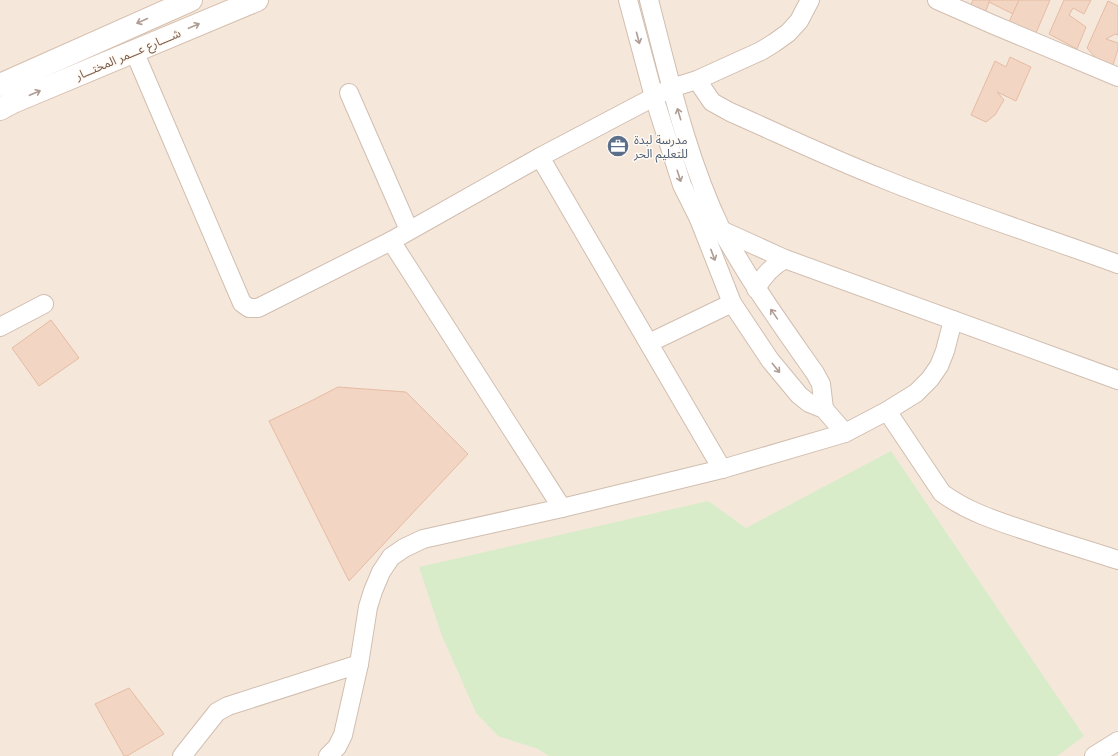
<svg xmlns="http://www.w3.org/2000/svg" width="1118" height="756" viewBox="0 0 1118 756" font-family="Poppins,'Noto Sans Arabic',sans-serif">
<rect width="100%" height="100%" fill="#fdf6ec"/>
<rect fill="#f5e8da" x="0" y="0" width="1118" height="756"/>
<polygon fill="#d8ecc9" points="891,451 1084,736 1057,756 549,756 538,749 498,736 476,713 442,636 419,567 708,501 746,528"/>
<g fill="#f3d5c3" stroke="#e6bba3">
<polygon points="973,0 990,0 985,13 970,7"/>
<polygon points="990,0 1019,0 1013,14 989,2"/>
<polygon points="1019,0 1050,0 1036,33 1009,22"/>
<polygon points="1064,0 1091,0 1084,14 1073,8 1069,15 1086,27 1077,49 1049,34"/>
<polygon points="1108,1 1118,6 1118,35 1115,34 1106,39 1118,43 1118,49 1110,74 1087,48"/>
<polygon points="1010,57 1031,67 1016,101 997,92 1004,100 995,115 986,122 971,115 995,61 1006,67"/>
<polygon points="51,320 79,358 39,386 12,348"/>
<polygon points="338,387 406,392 468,454 349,581 269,421 309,402"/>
<polygon points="129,688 164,734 127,756 124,756 95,704"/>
</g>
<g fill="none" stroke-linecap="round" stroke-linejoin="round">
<g stroke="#d1beb0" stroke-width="20">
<g id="street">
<polyline points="628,0 654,97 682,185 699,219 715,228 721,230 785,259 1118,380"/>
<path d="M649,0C669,77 686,156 721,229C726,239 733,250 739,260C762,299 789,336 815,373L821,384L824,409"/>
<polyline points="937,0 994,25 1118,77"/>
<polyline points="134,51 242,303 249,308 258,308 391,241 540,157 671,88 697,80 761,51 774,43 788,33 799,21 810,0"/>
<path d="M697,80L712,102L730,112C780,134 830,158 881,178C959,210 1039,235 1118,264"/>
<polyline points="349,93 409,230"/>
<polyline points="540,157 722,469"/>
<polyline points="699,219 732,303 770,360 799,395 809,403 824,409 845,433"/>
<polyline points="391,241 562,508"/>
<path d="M756,289C763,276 772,266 785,259"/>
<polyline points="0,327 44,304"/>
<polyline points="649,343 732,303"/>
<path d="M887,411L942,493C968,512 997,521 1027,531C1057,541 1087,550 1118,560"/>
<polyline points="182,756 217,712 228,706 359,664"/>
<polyline points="328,756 337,747 343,735 359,664 368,607 373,591 381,572 391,557 404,548 423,539 562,508 722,469 845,433 887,411 916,393 930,379 939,366 945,351 953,320"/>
<polyline points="1094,756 1118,741"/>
</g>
</g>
<g stroke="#d6c0b0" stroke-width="24">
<g id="secondary">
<polyline points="0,85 191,0"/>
<polyline points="0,109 13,102 257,0"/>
</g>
</g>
<use href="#street" stroke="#fff" stroke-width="18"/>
<use href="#secondary" stroke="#fff" stroke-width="22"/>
</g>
<defs><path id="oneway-shaft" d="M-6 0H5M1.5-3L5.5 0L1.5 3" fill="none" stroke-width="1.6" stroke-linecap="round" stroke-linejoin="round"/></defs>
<g stroke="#af9d94">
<use href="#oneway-shaft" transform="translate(142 21) rotate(156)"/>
<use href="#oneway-shaft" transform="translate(194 26) rotate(-23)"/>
<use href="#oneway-shaft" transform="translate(638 38) rotate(75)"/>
<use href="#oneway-shaft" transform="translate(35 93) rotate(-23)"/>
<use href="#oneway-shaft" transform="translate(679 114) rotate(-107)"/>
<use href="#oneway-shaft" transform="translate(679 176) rotate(72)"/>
<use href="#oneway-shaft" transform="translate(713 255) rotate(69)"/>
<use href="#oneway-shaft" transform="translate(774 314) rotate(-125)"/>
<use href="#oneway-shaft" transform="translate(776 368) rotate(51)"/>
</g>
<defs>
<g id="office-disc" transform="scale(1.15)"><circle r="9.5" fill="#5c6f8a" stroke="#fffaf3"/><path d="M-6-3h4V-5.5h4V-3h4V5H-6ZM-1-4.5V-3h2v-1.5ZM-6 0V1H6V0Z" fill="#fff"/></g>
</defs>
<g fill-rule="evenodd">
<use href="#office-disc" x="618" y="146"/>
</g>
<g text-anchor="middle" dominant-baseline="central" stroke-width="3" stroke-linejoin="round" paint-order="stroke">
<g font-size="12" fill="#7a5c4d" stroke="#fffaf3">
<text transform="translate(128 54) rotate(-23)">شــــارع عـــمر المختـــار</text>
</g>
<g font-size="12" fill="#4e5e75" stroke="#fffaf3" text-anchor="start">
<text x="634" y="139">مدرسة لبدة<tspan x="634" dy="14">للتعليم الحر</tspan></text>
</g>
</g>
</svg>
